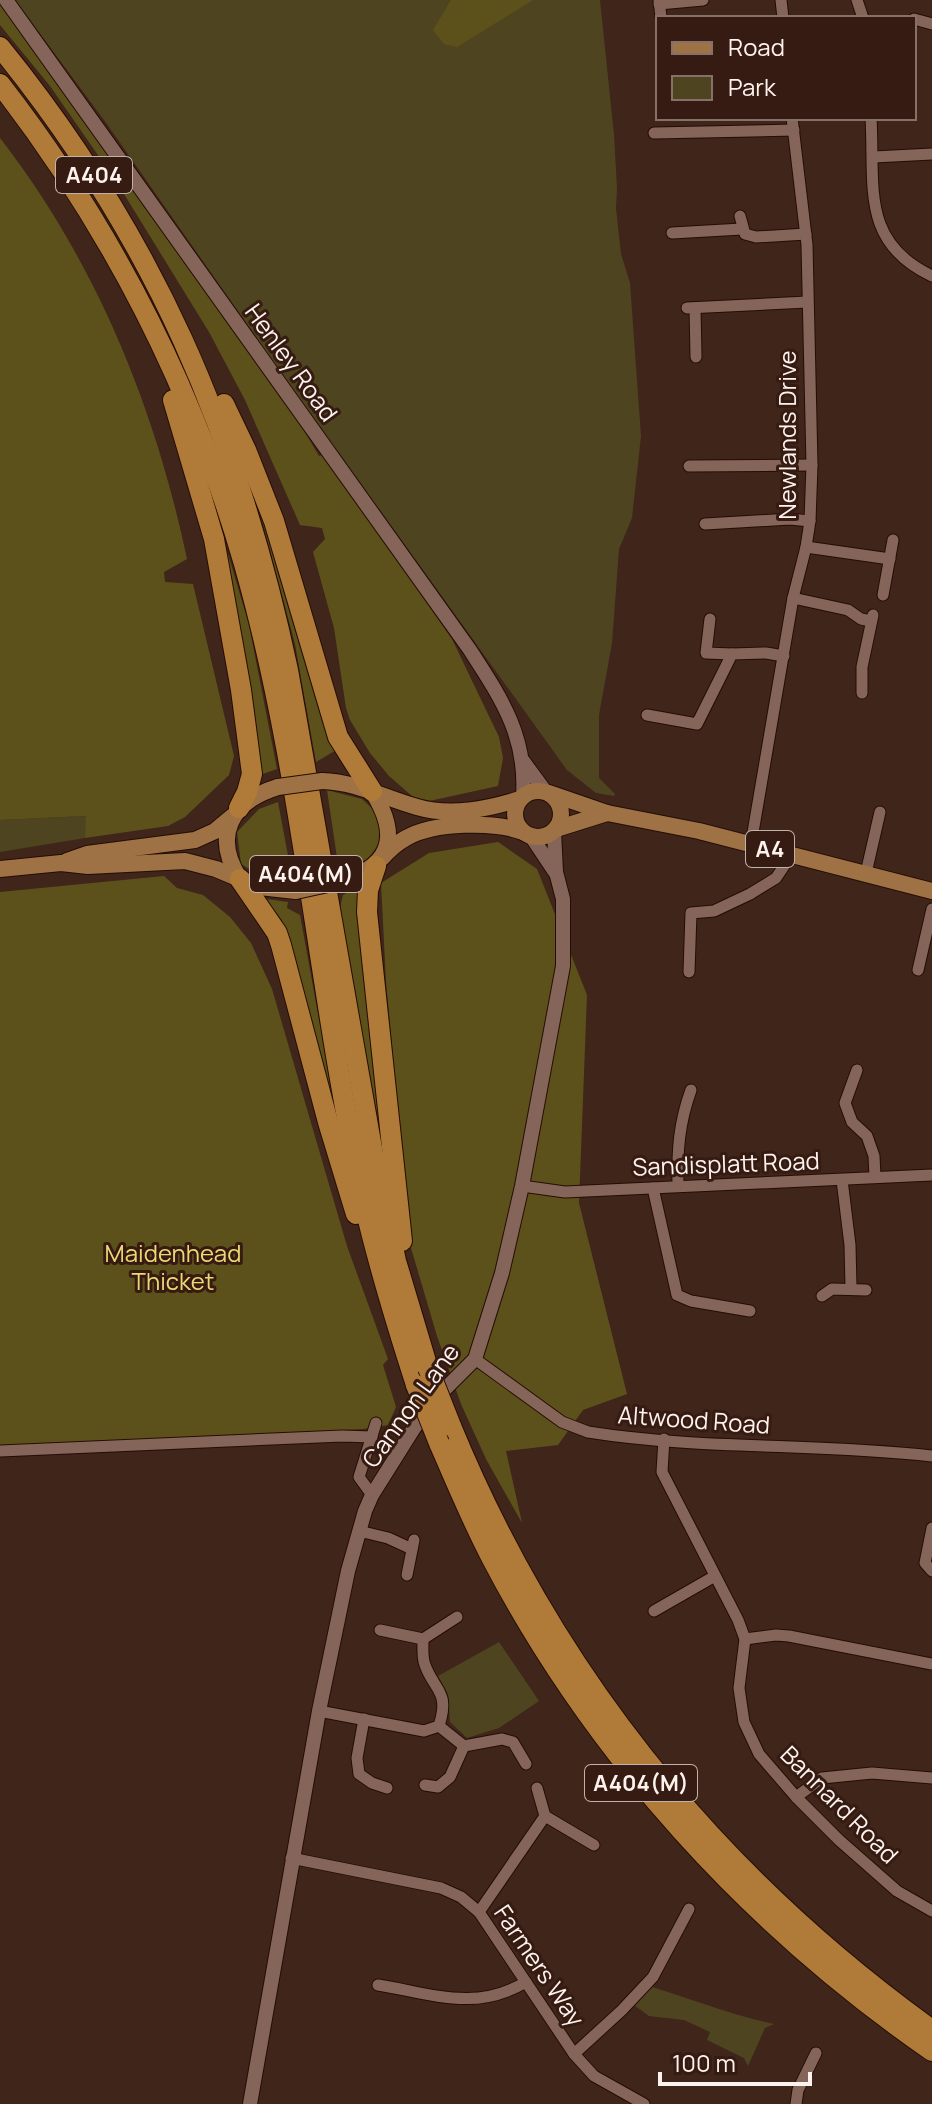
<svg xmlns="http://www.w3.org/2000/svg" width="932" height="2104" viewBox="0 0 932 2104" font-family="Manrope,sans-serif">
<rect width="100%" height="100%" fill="#40251b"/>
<g fill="#4e4520">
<polygon points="15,0 600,0 614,135 617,188 616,208 621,254 630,283 641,436 632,518 619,549 612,643 599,715 599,778 615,794 614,796 596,793 567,770 281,373 107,124"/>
<polygon points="87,816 85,838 0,852 0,820"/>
<polygon points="499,1642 539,1701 499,1728 467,1738 450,1722 448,1696 438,1676"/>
<path d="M646,1985C689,1998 731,2015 774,2024L765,2028L748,2066L744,2058L707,2040L710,2032L684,2020L649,2016L630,2002Z"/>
</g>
<g fill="#5d511b">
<polygon points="451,0 533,0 457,47 444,44 433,30"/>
<polygon points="0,4 289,405 319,456 325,454 452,639 499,737 503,758 498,786 420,803 389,776 370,753 350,720 346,708 334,628 313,552 325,539 322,528 300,525 245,400 209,332 116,181 50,86 0,25"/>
<path d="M0,138C96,262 155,407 187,559L164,572L165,582L193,584L234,756L229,775L185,817L168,826L85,838L86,816L0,820Z"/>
<polygon points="205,476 249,625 277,769 260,775"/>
<polygon points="256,497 338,749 316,762 295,644"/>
<polygon points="327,790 362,799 377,813 381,841 366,862 351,873 339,871"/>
<polygon points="278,802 292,877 264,878 241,864 237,832 259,809"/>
<polygon points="498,842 537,869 587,995 579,1203 627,1394 583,1410 558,1445 506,1451 522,1523 486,1459 461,1404 437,1336 411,1248 386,982 381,883 429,853"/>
<polygon points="164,876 177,888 203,895 230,917 251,943 272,989 347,1246 388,1359 383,1365 396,1407 388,1425 363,1429 0,1448 0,892"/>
<polygon points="360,886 381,1121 378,1121 340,908 343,895"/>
<polygon points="266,899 288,902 287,908 300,915 338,1123 315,1043 297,964 281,919"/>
</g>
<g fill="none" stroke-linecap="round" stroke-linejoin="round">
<g stroke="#250d04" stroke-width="13">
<g id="street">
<polyline points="659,0 661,17"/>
<polyline points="781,0 783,18"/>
<polyline points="857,0 863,18"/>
<polyline points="659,4 703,0"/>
<polyline points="914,19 932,24"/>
<path d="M871,118C875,186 860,242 932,276"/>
<polyline points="654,133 794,130"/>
<polyline points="874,157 932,154"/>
<polyline points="740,216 745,234 756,237 806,234"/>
<polyline points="672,233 742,229"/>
<polyline points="687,308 807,302"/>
<polyline points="695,308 696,357"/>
<polyline points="689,466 812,465"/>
<polyline points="705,524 790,519 810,521"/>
<polyline points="806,547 890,559"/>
<polyline points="883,595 893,540"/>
<polyline points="793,598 848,610 861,619 871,621"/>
<polyline points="710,619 706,653 732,654"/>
<polyline points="862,693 862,667 873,615"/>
<polyline points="647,715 697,724 732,654 766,653 784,656"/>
<polyline points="751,844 793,598 806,547 810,521 812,465 807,245 792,118"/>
<polyline points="866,873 880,812"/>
<polyline points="918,970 932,909"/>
<polyline points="689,972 691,913 714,911 750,894 776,878 792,854"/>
<polyline points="857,1070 845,1103 852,1122 867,1136 874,1156 875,1177"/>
<polyline points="842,1180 850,1245 851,1287"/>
<polyline points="522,1186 565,1192 932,1175"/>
<path d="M678,1186C677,1151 679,1123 691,1090"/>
<polyline points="653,1188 677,1295 691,1301 750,1311"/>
<polyline points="822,1296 832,1289 866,1290"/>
<path d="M475,1359L562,1422L588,1432C702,1450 818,1443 932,1456"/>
<polyline points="664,1439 662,1472 738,1620 745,1639 739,1688 744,1722 759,1754 796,1797 839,1840 897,1891 932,1911"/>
<polyline points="0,1451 342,1436 372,1437"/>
<polyline points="372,1495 359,1477 376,1423"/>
<polyline points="932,1528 925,1563 932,1571"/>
<polyline points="359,1531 388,1538 412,1549"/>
<polyline points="407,1575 414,1540"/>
<polyline points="654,1611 715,1576"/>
<polyline points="380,1630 423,1639 457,1617"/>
<polyline points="745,1639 776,1635 789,1636 932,1664"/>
<path d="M319,1711L424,1731L439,1726C450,1691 435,1692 425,1665C422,1658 423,1647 423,1639"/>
<polyline points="364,1719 357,1758 359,1774 372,1783 387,1788"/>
<polyline points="439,1726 464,1746 502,1739 513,1742 526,1764"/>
<polyline points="425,1785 438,1787 450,1777 464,1746"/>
<polyline points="537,1788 545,1816 594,1845"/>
<polyline points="796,1797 822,1778 872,1773 932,1778"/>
<polyline points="291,1858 441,1888 461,1897 479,1912 574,2054 594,2076 644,2104"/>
<polyline points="479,1912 545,1816"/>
<path d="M378,1985C433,1994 475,2012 526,1982"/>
<polyline points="574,2054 622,2010 653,1977 689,1909"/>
<polyline points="796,2104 798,2090 816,2053"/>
</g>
</g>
<g stroke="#250d04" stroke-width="16">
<g id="secondary">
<path d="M6,0L470,650C501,698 527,736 523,796"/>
<polyline points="523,761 545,791"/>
<polyline points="531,836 555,872"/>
<polyline points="250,2104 319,1711 348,1571 365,1511 372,1495 414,1428 446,1388 475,1359 502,1273 522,1186 563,966 563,899 556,872 554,831"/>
</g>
</g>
<g stroke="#250d04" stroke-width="18">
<g id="primary">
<path d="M322,781C357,782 384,798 417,807C451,817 488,809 520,799"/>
<circle cx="538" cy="814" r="23"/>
<polyline points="549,793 607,813 699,831 932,891"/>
<polyline points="556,829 607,813"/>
<path d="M382,858C389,850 397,843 406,838C434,822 494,821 523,832"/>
<polyline points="67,861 87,854 195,840 215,831 233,816"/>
<polyline points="0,869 61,863 88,866 185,861 216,869 259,887 296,891"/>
<path d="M240,879C212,836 231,801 278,787"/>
<path d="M337,882C390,868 402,838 372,791"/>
</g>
</g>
<g stroke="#250d04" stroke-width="22">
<g id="highway">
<path d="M0,47C155,238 237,431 288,670L376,1171L396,1261L428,1368"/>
<path d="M0,84C111,227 194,390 244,564C303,771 317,988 363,1198C377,1262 396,1323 416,1385"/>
<polyline points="173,400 214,539 241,690 252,774 247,792 239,808"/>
<polyline points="224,404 246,450 274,521 338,737 372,791"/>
<polyline points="376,866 368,890 367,912 402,1241"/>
<polyline points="240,879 277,933 281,945 328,1122 356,1214"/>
<path d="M451,1426C553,1674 715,1874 932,2030"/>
<path d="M439,1443C456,1482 472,1521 492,1559C595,1756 750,1925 932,2051"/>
</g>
</g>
<use href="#street" stroke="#856559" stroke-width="11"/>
<use href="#secondary" stroke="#856559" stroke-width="14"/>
<use href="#primary" stroke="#9f7245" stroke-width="16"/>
<use href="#highway" stroke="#b07b38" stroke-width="20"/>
<g stroke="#250d04" stroke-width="18" stroke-linecap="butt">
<g id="primary-bridge">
<polyline points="278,787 322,781"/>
<polyline points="296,891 337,882"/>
</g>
</g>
<g stroke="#250d04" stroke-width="22" stroke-linecap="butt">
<g id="highway-bridge">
<polyline points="428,1368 451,1426"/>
<polyline points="416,1385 439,1443"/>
</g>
</g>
<use href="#primary-bridge" stroke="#9f7245" stroke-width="16"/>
<use href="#highway-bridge" stroke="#b07b38" stroke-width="20"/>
</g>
<g text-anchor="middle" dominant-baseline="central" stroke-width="6" stroke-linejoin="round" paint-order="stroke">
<g fill="#351b11" stroke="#c2b2ac" stroke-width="2">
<rect x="56" y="157" width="76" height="36" rx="6"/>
<rect x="746" y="831" width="48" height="36" rx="6"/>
<rect x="250" y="856" width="112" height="36" rx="6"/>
<rect x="585" y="1765" width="112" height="36" rx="6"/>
</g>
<g font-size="22" font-weight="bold" fill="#fef2ee">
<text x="94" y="175">A404</text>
<text x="770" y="849">A4</text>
<text x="306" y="874">A404(M)</text>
<text x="641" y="1783">A404(M)</text>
</g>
<g font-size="24" fill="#fef2ee" stroke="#351b11">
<text transform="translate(292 362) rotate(54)">Henley Road</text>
<text transform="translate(786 435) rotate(-90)">Newlands Drive</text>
<text transform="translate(726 1163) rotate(-2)">Sandisplatt Road</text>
<text transform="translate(410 1405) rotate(-54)">Cannon Lane</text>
<text transform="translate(694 1419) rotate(4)">Altwood Road</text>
<text transform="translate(840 1804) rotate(45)">Bannard Road</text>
<text transform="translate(540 1965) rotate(56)">Farmers Way</text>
</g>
<g font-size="24" fill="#eed874" stroke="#351b11">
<text x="173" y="1252">Maidenhead<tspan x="173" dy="28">Thicket</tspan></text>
</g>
</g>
<rect x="656" y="16" width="260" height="104" fill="#351b11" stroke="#857169" stroke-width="2"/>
<rect x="672" y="42" width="40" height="12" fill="#9f7245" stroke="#857169" stroke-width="2"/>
<text x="728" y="56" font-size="24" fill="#fef2ee">Road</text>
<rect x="672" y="76" width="40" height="24" fill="#4e4520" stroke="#857169" stroke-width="2"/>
<text x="728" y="96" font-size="24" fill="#fef2ee">Park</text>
<path d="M660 2072v12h150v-12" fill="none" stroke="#fef2ee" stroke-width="4"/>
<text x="672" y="2072" font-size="24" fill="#fef2ee" stroke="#351b11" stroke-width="6" paint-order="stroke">100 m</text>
</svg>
